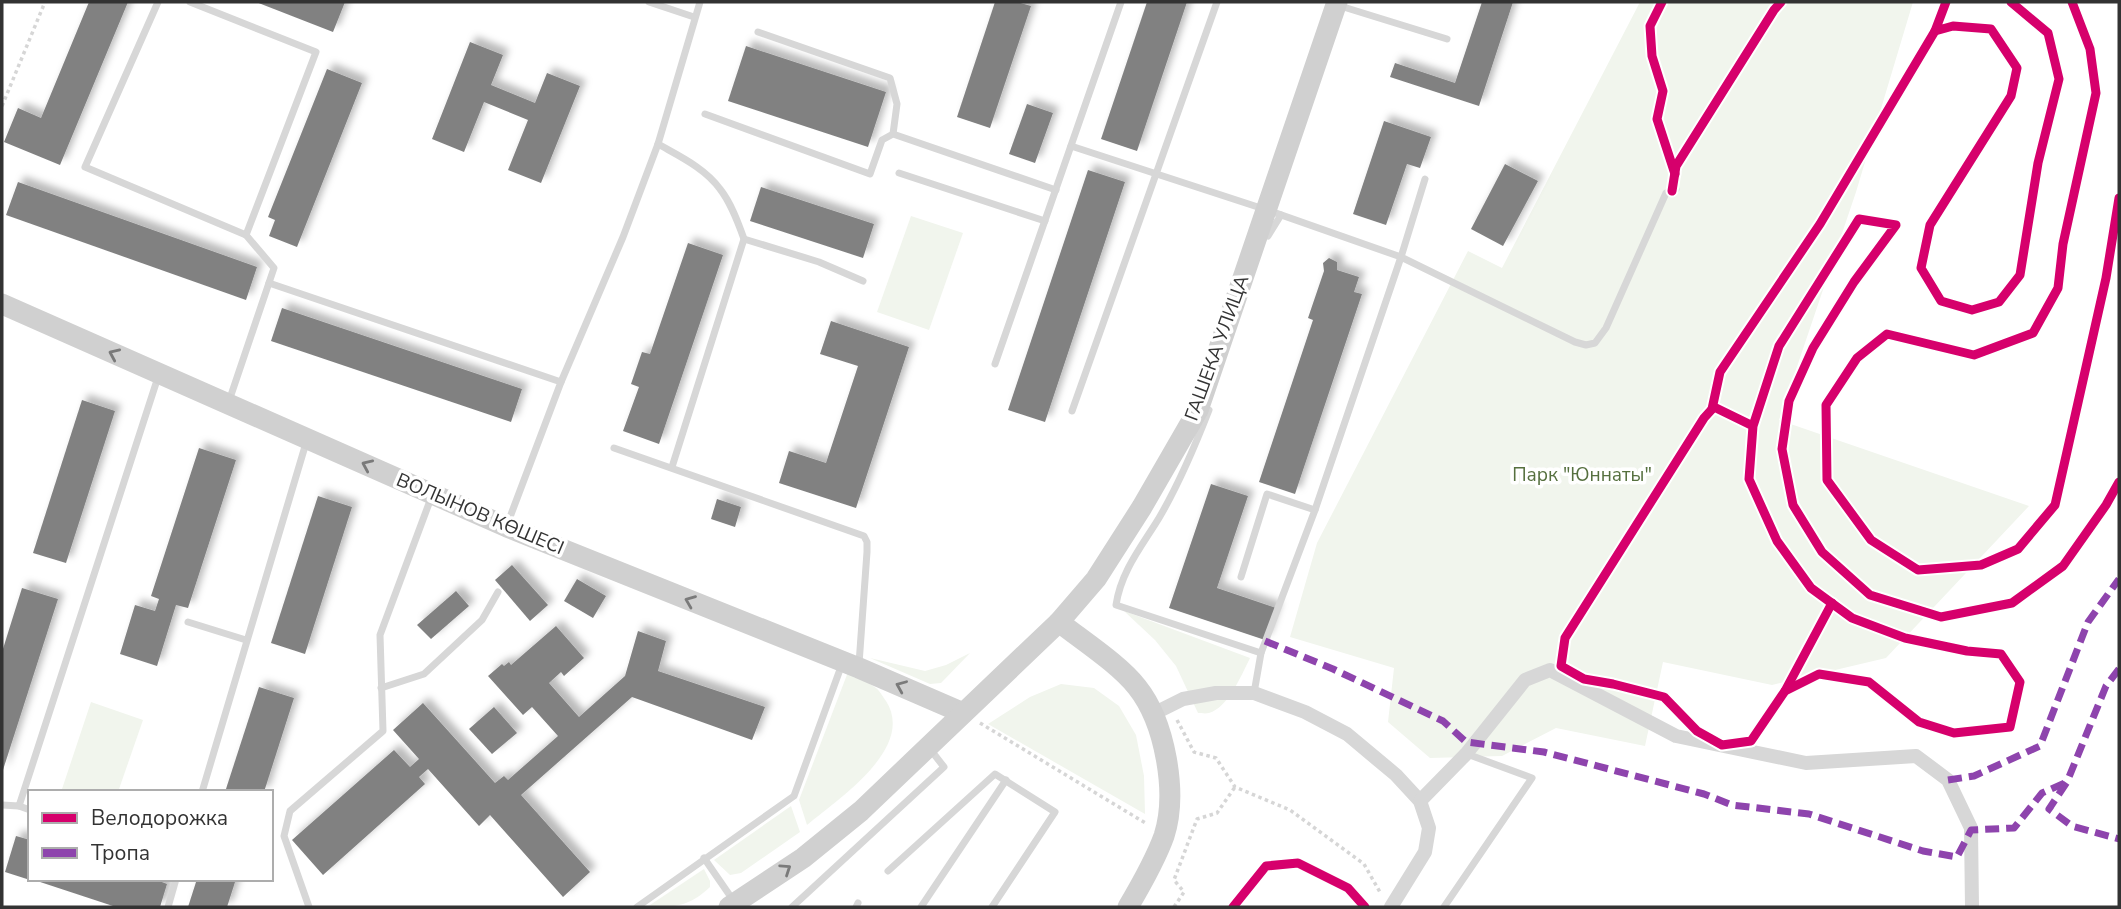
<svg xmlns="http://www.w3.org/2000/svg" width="2121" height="909" viewBox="0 0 2121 909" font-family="'Nunito Sans',sans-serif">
<defs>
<filter id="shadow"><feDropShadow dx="6" dy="-6" stdDeviation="3.5" flood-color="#0004"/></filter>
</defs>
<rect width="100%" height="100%" fill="#fff"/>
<g fill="#f1f5ed">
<polygon points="1640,2 1913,2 1856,192 1779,420 2029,506 1886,658 1772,685 1663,662 1645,746 1556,728 1502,756 1430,758 1388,722 1394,668 1290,637 1317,543 1468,251 1502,268"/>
<polygon points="911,216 963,233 929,330 877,312"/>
<path d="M1124,611L1250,658C1242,674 1228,708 1209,713C1205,714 1201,713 1198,713L1176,666L1155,640Z"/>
<polygon points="970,653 941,683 930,684 870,658 925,671 946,665"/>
<path d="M848,672C857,677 868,682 876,688C880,691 883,697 886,701C916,748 838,799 807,825L799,800Z"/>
<polygon points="1061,684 1094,688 1119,706 1136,735 1144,776 1145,814 988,724 1030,697"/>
<polygon points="91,702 143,720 118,792 61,792"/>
<polygon points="791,806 800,832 741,873 730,875 714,860"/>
<path d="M704,869L710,881V887C689,907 675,907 647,907Z"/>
</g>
<g fill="#818181" filter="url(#shadow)">
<polygon points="89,2 128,2 60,165 4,142 18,108 41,118"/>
<polygon points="256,2 345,2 333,32"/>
<polygon points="995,2 1017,2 1031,6 990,128 957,117"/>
<polygon points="1147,2 1187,2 1137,151 1101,139"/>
<polygon points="1482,2 1513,2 1479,106 1390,77 1395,63 1455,83"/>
<polygon points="470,42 503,55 491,85 535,103 547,73 580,86 541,183 508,170 528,120 484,102 464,152 432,139"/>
<polygon points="746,46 886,92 868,147 728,101"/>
<polygon points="327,69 362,83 297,247 269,236 275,220 268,217"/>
<polygon points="1027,104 1053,113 1035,163 1009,154"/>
<polygon points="1384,121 1431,137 1420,168 1407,164 1386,225 1353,214"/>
<polygon points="1505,164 1538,181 1503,246 1471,229"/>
<polygon points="1088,170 1125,182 1045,422 1008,410"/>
<polygon points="18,182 257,267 246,300 6,215"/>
<polygon points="761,187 874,224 863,258 750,221"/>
<polygon points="688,243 723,255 659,444 623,431 639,387 631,384 642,352 650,354"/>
<polygon points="1329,258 1337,262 1337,270 1359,277 1354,292 1362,294 1295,494 1259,482 1313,320 1308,318 1324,271 1323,263"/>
<polygon points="282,308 522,389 511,422 271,341"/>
<polygon points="831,321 909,347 856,508 779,483 789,451 826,463 858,366 820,354"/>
<polygon points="82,400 115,411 66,563 33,553"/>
<polygon points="199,448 236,460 188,608 176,605 157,666 120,654 135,605 155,611 159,599 151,596"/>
<polygon points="1211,484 1248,496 1217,588 1276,608 1265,640 1169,608"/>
<polygon points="318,496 352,507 305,654 271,643"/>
<polygon points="717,499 741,507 735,527 711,519"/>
<polygon points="512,565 548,605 530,621 495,580"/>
<polygon points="577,579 606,596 593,618 564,601"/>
<polygon points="22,588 58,599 2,773 2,652"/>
<polygon points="456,591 469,606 431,639 417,625"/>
<polygon points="556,626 584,658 564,676 561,672 549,683 579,717 625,676 638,631 666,641 658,671 765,707 752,740 632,697 521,795 590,872 563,897 490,815 479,826 428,769 419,777 425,784 323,875 292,840 394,750 410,767 419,759 393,730 423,703 495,783 504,776 508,780 558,736 532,707 523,715 488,676 502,664 504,666 509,662 511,665"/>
<polygon points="259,687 294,698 264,792 225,792"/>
<polygon points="494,707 517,733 492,754 469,729"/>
<polygon points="16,836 30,840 30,880 5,872"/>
<polygon points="31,879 154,879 167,884 160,907 116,907"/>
<polygon points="197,879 236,879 227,907 188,907"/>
</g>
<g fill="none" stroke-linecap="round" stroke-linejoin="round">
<g stroke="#d6d6d6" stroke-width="3.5" stroke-dasharray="3.5 3.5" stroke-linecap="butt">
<polyline points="2,106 45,2"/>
<polyline points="1177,720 1194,752 1216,758 1235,787 1290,810 1364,864 1381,894"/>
<polyline points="980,723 1147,824"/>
<polyline points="1174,907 1184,892 1174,880 1197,819 1217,813 1235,787"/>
</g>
<g stroke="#d7d7d7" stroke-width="7">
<polyline points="158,2 85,167 246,235 274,268 229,401"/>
<polyline points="190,2 316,52 246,235"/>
<polyline points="649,2 694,17"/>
<polyline points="1337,5 1447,39"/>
<polyline points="758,32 890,78 897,104 893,134"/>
<polyline points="705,114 870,174 882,140 893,134 1056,190"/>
<path d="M658,144C679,156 705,168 720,189C731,203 738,222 744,239L672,467"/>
<polyline points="1071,146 1267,210 1401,257 1575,342 1586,345 1595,343 1606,328 1666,193 1676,189"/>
<polyline points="899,173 1045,221"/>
<polyline points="1268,236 1281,215"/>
<polyline points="744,239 819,262 863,281"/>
<polyline points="269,283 561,382 507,525"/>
<polyline points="995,364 1121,2"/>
<polyline points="561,382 623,237 658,144 700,2"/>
<path d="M1209,410C1195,446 1179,484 1159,518C1142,546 1121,571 1116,605L1261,653"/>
<polyline points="1072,411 1217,2"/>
<polyline points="614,448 864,536 867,542 867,552 859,664"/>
<polyline points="1241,577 1267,494 1315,510"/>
<polyline points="188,622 246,640"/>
<polyline points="381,688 424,674 482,620 498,592"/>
<polyline points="1254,693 1261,653 1315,510 1401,257 1425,179"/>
<polyline points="202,792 306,443"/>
<polyline points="2,805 19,806 159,374"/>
<polyline points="19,806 30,810"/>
<polyline points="704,858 733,900"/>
<polyline points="888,871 995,774 1055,812 992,907"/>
<polyline points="168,907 176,879"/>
<polyline points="309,907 284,836 290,811 383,731 380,635 431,498"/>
<polyline points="637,907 794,796 842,664"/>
<polyline points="792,907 944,767 930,749"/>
<polyline points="856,907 858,903"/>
<polyline points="921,907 1006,780"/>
<polyline points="1444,907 1532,778 1467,754"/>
</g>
<g stroke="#d7d7d7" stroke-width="14">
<polyline points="1153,714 1183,699 1216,693 1254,693 1305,712 1347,734 1396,775 1420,801 1429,828 1425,852 1391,907"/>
<polyline points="1420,801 1466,754 1525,680 1550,670 1676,736 1806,763 1916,756 1948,780 1971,828 1972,907"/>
</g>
<g stroke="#d0d0d0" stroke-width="21">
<polyline points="2,304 507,527 859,668 963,713"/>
<path d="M1059,622C1083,641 1119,664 1137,687C1165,722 1178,793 1164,836C1155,861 1141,885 1128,907"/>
<polyline points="729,907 803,858 861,811 1059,622 1096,579 1142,507 1198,410 1337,2"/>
</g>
<g stroke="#8e44ad" stroke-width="7" stroke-dasharray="14 7" stroke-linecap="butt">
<polyline points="1265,641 1333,669 1443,721 1466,742 1544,752 1704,794 1732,805 1809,814 1923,851 1957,857 1971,830 2014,828 2042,793 2067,782"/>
<polyline points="2119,669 2106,686 2067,782 2049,809 2072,826 2119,839"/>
<polyline points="1948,780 1974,776 2040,746 2088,622 2119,579"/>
</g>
<g stroke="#fff" stroke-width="13">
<g id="cycleway">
<polyline points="1662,2 1650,26 1652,56 1663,91 1657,119 1675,174"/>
<polyline points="1946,2 1935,31 1953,26 1991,29 2017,68 2011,96 1930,225 1921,268 1941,301 1972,310 1999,302 2020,275 2038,163 2059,79 2048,33 2011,2"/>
<polyline points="2072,2 2090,49 2096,93 2063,244 2058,288 2033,333 1974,355 1887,334 1857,358 1826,405 1827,480 1871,540 1918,570 1981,565 2018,549 2055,505 2106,278 2119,198"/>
<polyline points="1672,191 1676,166 1774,10 1781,2"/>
<polyline points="1712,409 1720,372 1820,224 1935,31"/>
<polyline points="1753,426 1714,407 1704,418 1565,638 1561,666 1584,679 1613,684 1664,697 1697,731 1722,745 1751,741 1785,691 1819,674 1869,682 1919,722 1954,733 2010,727 2020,682 2001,654 1967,651 1905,638 1852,618 1811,588 1777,541 1749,479 1753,426 1779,346 1859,219 1896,225 1854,282 1813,348 1789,401 1782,449 1793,505 1822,552 1870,595 1941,617 2012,603 2063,566 2106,505 2119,482"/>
<polyline points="1785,691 1832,603"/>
<polyline points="1233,907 1266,866 1298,863 1348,888 1365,907"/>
</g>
</g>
<use href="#cycleway" stroke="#d6006c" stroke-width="9"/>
</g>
<defs><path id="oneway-chevron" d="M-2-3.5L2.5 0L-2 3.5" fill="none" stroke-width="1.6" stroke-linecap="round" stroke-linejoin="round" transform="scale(1.75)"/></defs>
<g stroke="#7a7a7a">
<use href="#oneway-chevron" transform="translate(114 354) rotate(-156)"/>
<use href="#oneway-chevron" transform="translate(367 465) rotate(-156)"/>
<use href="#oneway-chevron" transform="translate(690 601) rotate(-158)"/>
<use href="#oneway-chevron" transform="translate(901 686) rotate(-157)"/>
<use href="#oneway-chevron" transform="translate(786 869) rotate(-34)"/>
</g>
<g text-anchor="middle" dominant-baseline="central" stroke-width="7" stroke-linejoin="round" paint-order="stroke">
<g font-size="19" fill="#333" stroke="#fff">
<text transform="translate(1217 348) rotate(-70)">ГАШЕКА УЛИЦА</text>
<text transform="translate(480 514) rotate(23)">ВОЛЫНОВ КӨШЕСІ</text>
</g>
<g font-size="19" fill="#56703f" stroke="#fff">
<text x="1582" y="475">Парк "Юннаты"</text>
</g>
</g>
<rect width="2121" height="909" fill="none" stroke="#333333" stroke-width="7"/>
<rect x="28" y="790" width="245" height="91" fill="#ffffff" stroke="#adadad" stroke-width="2"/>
<rect x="42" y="813" width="35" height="10" fill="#d6006c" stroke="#adadad" stroke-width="2"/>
<text x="91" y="825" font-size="21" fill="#333333">Велодорожка</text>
<rect x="42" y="848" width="35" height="10" fill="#8e44ad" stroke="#adadad" stroke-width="2"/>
<text x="91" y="860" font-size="21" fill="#333333">Тропа</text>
</svg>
